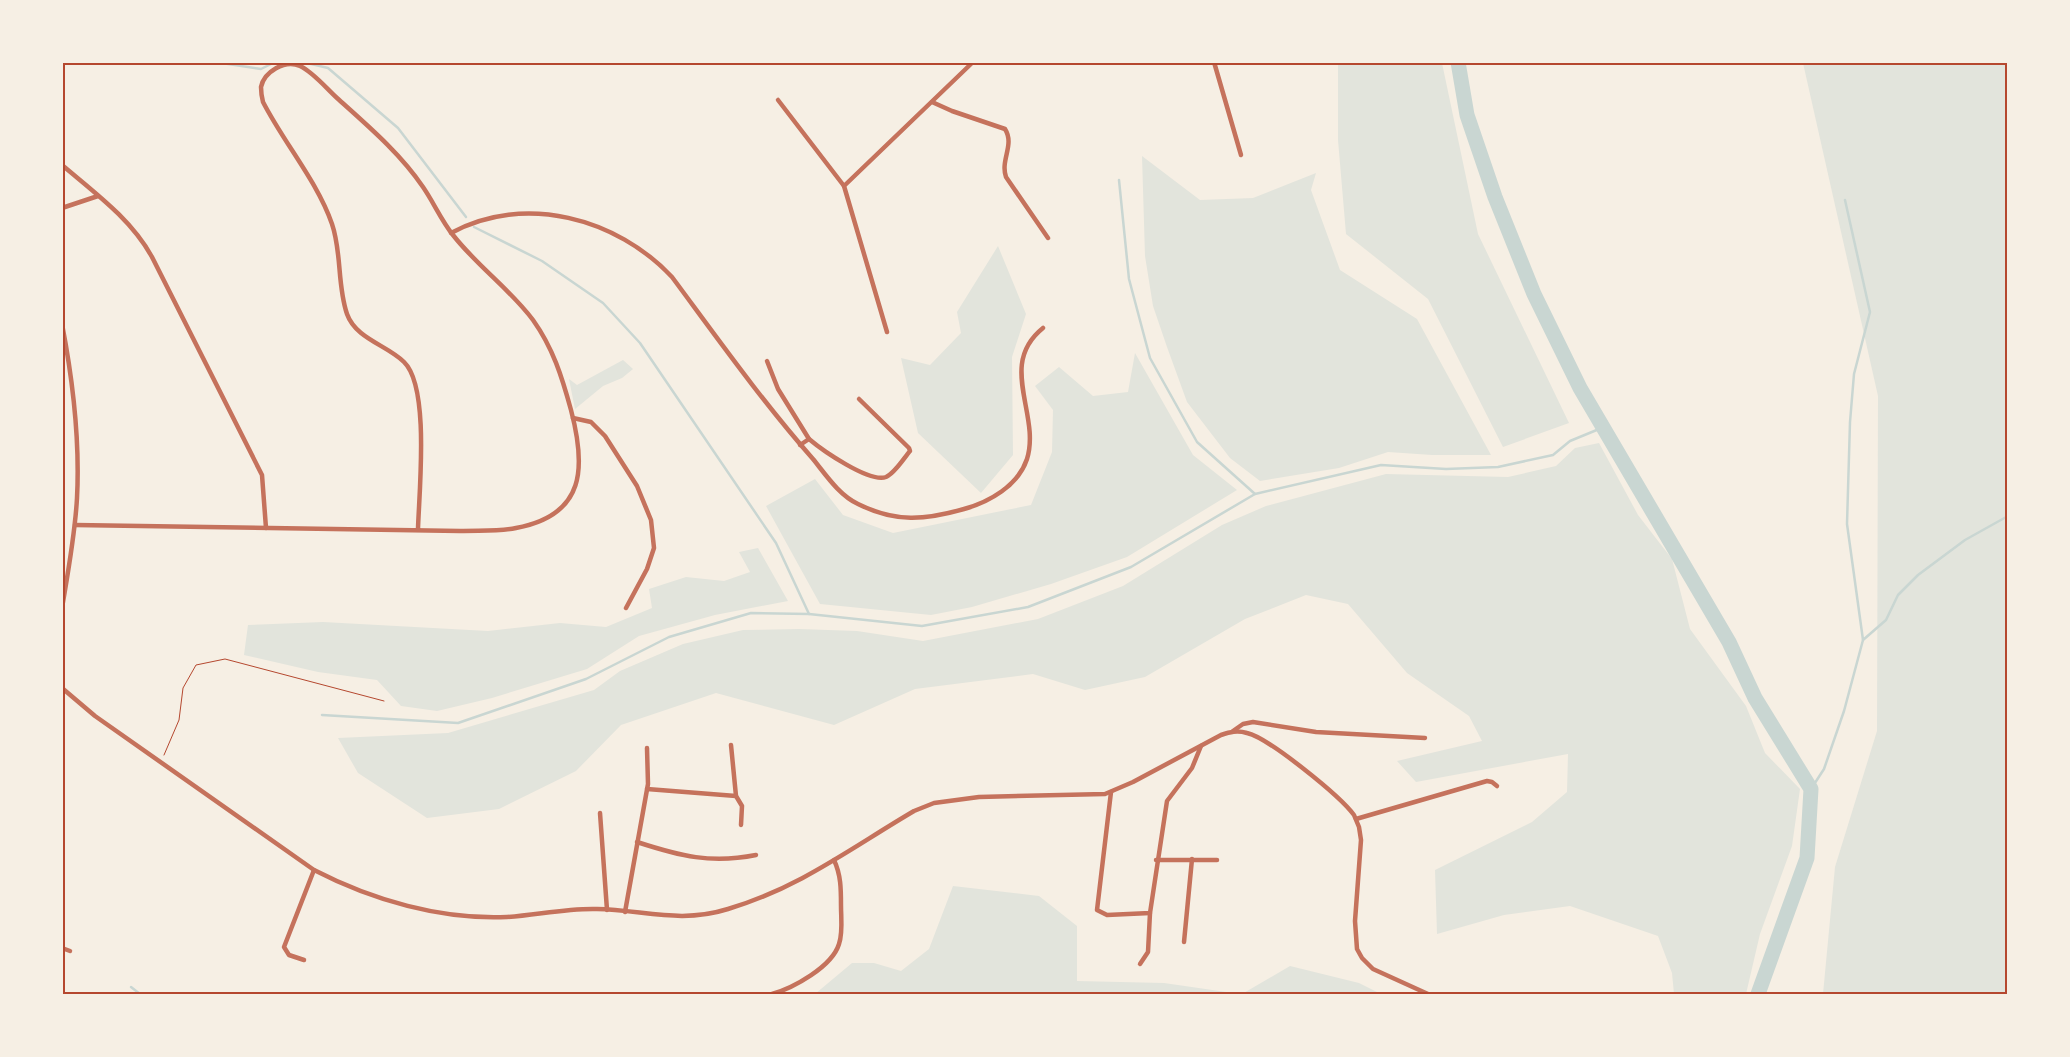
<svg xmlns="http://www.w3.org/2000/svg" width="2070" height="1057" viewBox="0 0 2070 1057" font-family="'Fira Sans Condensed',sans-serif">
<rect width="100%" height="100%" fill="#f6efe4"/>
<g fill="#e2e4dc">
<polygon points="1338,63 1442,63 1478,234 1569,423 1503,447 1428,299 1346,234 1338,140"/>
<polygon points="1803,63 2007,63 2007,994 1823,994 1835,867 1877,731 1878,396"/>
<polygon points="1142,156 1200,200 1253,198 1316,173 1311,190 1340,270 1417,319 1491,455 1432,455 1388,452 1339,468 1260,481 1230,458 1187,402 1167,347 1153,306 1145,256"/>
<polygon points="998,246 1026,314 1012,357 1013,455 981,493 918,433 901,358 930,365 961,333 957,312"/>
<polygon points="1135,353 1193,455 1237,490 1127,557 1051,584 972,607 931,615 820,604 766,506 815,479 843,515 893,533 1031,505 1052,452 1053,410 1035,386 1059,367 1093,396 1128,392"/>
<polygon points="623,360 633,369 622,378 603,386 575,409 569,379 577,385"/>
<polygon points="1599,443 1638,515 1672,559 1690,629 1746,706 1765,753 1800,789 1792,846 1760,934 1746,994 1674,994 1672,973 1658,936 1570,906 1504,915 1437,934 1435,870 1532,822 1567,792 1568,754 1416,782 1397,761 1482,741 1469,716 1407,673 1348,604 1306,595 1245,619 1145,677 1085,690 1033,674 915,689 834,725 716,693 621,725 576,771 499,809 427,818 358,773 338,738 448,733 594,690 620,671 683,644 743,630 799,629 857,631 923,641 1038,619 1123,586 1222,525 1266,506 1386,474 1508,477 1556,466 1575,448"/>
<polygon points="758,548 788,601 715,615 639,636 587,669 492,698 437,711 401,706 377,680 318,672 244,655 248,625 323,622 488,631 560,623 606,627 652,608 649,589 686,577 724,581 750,572 739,552"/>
<polygon points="953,886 1039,896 1077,926 1077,981 1164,983 1240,994 815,994 852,963 874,963 901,971 929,949"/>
<polygon points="1290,966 1359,983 1381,994 1242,994"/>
</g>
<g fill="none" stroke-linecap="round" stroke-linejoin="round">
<g stroke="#c9d6d2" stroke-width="2.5">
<polyline points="215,62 261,69 275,62"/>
<polyline points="303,62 328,68 398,128 466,217"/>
<polyline points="1119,180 1129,279 1150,358 1197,442 1255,494"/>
<polyline points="1845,200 1870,312 1854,374 1850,422 1847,524 1863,640"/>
<polyline points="474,227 542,261 603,303 640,343 776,543 809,614"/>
<polyline points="322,715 458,723 586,679 669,637 751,613 809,614 922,626 1028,607 1131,567 1255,494 1381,465 1446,469 1498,467 1553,455 1570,441 1604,427"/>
<polyline points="1811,789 1824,769 1844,711 1863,640 1886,620 1898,595 1918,575 1965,540 2008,516"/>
<polyline points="131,987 140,994"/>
</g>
<polyline stroke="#c9d6d2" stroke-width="15" points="1458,62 1467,115 1495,197 1534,294 1580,388 1729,642 1755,698 1811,789 1807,858 1758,994"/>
<polyline stroke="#b5482f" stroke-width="1" points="164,755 179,720 183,688 196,665 225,659 384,701"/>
<g stroke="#c5725c" stroke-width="4.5">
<polyline points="1214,62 1241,155"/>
<polyline points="778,100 844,186"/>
<path d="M932,102L952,111L1005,129C1015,145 1000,160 1006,177L1048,238"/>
<path d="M62,165C95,193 131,219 152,257L262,475L266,528"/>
<polyline points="62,208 98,196"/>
<path d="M451,233C524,193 617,218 672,277C718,339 762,401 813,459C826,475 839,495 858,504C896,523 925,520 964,509C989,502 1018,486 1027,459C1041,414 997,365 1043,328"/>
<path d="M62,324C73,381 80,440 77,498C75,535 68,572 62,608"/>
<polyline points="887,332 844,186 973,62"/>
<polyline points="767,361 778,389 809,439"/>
<polyline points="573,418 591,422 605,436 637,486 651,520 654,548 647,569 626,608"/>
<path d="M800,445L809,439C822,450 869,483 886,477C895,473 904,458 910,451L909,448L859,399"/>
<path d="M75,525L460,531C478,530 498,532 516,528C586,515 586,467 571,410C562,377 553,348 533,320C510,289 477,266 453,235C441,220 434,203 423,187C400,153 367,125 337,98C326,88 313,72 300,66C285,59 264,72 261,87C261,92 262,98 263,102C284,143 317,181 332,224C342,253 337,285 347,314C356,339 387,345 404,362C430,387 419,492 418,529"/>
<path d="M62,688L95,716L314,870C372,900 441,920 507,917C537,915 567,908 597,909C644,910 680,924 728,909C799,888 851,848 914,811L934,803L979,797L1105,794L1133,782L1221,735C1230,732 1237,730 1247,733C1269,738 1340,796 1354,815L1359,827L1361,840L1355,921L1357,949L1362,958L1373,969L1428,994"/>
<polyline points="1233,731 1243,724 1253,722 1316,732 1425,738"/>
<polyline points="731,745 736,796 742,806 741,825"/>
<polyline points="647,789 736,796"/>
<polyline points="1111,792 1097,910 1107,915 1150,913 1167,801 1192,768 1201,746"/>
<polyline points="600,813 607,910"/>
<polyline points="1356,819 1487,781 1492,782 1497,786"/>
<path d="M637,842C680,856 711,864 756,855"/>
<polyline points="1156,860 1217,860"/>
<polyline points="625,912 648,784 647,748"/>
<polyline points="1184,942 1192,859"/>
<polyline points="62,948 70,951"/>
<polyline points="304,960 289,955 284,947 314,870"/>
<polyline points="1140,964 1148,952 1150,913"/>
<path d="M772,994C793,988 832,967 839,944C843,933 841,918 841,906C841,889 841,875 834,860"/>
</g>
</g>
<rect width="2070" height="1057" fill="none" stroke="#f6efe4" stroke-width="128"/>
<rect x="64" y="64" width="1942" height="929" fill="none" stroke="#b5482f" stroke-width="2"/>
</svg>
